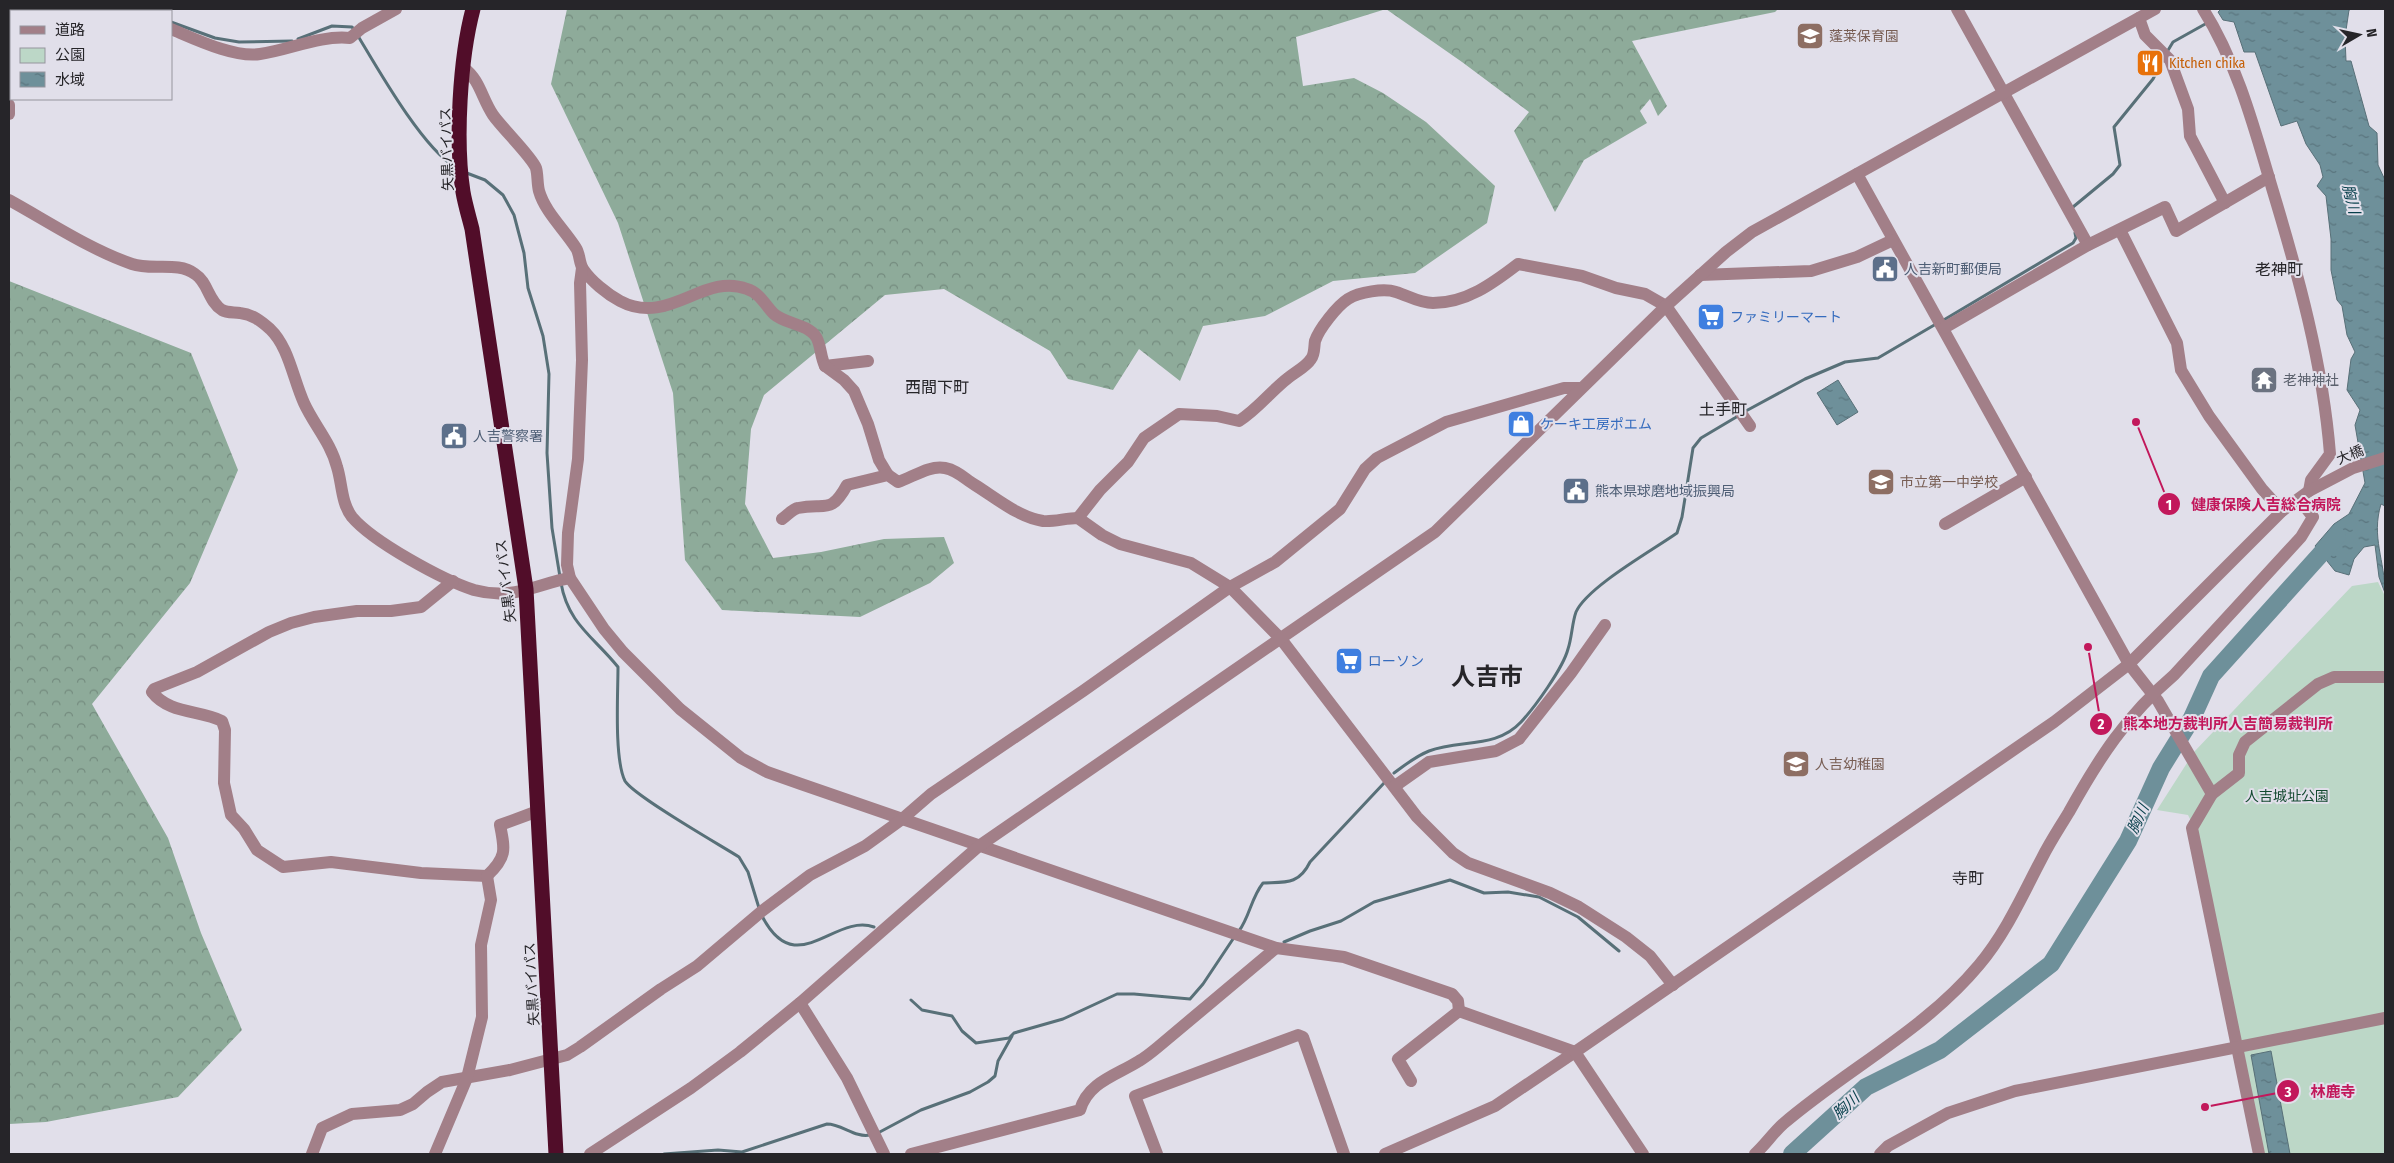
<svg xmlns="http://www.w3.org/2000/svg" width="2394" height="1163" viewBox="0 0 2394 1163" font-family="'Fira Sans Condensed','Noto Sans JP',sans-serif">
<defs>
<pattern id="forest-crowns" width="20" height="18" patternUnits="userSpaceOnUse" patternTransform="scale(1.25)"><rect width="20" height="18" fill="#8eab9a"/><path d="M2 6a3 3 0 1 1 6 0M12 15a3 3 0 1 1 6 0" fill="none" stroke="#748b7e"/></pattern>
<pattern id="water-ripples" width="26" height="14" patternUnits="userSpaceOnUse" patternTransform="scale(1.25)"><rect width="26" height="14" fill="#6e909a"/><path d="M2 4q2-2 4 0t4 0M15 11q2-2 4 0t4 0" fill="none" stroke="#5a757e"/></pattern>
</defs>
<rect width="100%" height="100%" fill="#e1dfea"/>
<g fill="url(#forest-crowns)">
<polygon points="567,9 1778,9 1775,12 1632,41 1667,106 1658,116 1650,99 1640,111 1647,123 1584,160 1555,212 1514,131 1529,112 1462,62 1386,9 1296,37 1303,86 1354,78 1383,93 1426,122 1495,186 1487,223 1415,273 1333,281 1265,316 1203,326 1180,381 1139,349 1113,390 1068,379 1050,351 944,289 885,295 764,395 751,429 745,504 773,558 821,552 884,539 944,537 954,563 930,583 860,617 722,610 685,560 673,393 618,223 551,84"/>
<polygon points="9,281 191,353 238,470 190,583 92,704 168,838 201,933 242,1030 178,1097 46,1122 9,1124"/>
</g>
<polygon fill="#bcd7c7" points="2378,582 2385,596 2385,1154 2260,1154 2195,829 2188,815 2157,810 2194,752 2352,586"/>
<g fill="url(#water-ripples)" stroke="#587078">
<path d="M2221,9H2352L2349,10L2345,37L2346,61H2351L2369,126L2377,133L2378,165L2385,180V506L2381,504C2371,537 2385,561 2385,593L2379,577L2375,545L2364,547L2354,559L2349,575L2335,571L2315,546L2334,524L2349,514L2365,483L2355,425L2360,410L2347,390L2351,359L2355,352L2347,335L2342,306L2337,300L2331,270V239L2326,196L2317,186L2323,177L2320,165L2306,144L2297,121L2281,126L2255,52H2244L2234,22L2223,20L2218,12Z"/>
<polygon points="1838,380 1858,412 1837,425 1817,393"/>
<polygon points="2271,1051 2290,1154 2269,1154 2251,1055"/>
</g>
<g fill="none" stroke-linecap="round" stroke-linejoin="round">
<g stroke="#587078" stroke-width="3">
<polyline points="123,9 137,11"/>
<polyline points="171,22 215,38 239,42 292,41"/>
<path d="M358,36C379,71 422,147 455,167"/>
<polyline points="298,39 332,26 352,27 355,31"/>
<polyline points="2167,52 2173,42 2207,23"/>
<polyline points="464,172 485,180 503,195 514,215 524,253 528,288 543,336 549,374 547,453 552,528 560,577"/>
<polyline points="2073,207 2113,174 2120,165 2114,127 2153,79 2164,58"/>
<polyline points="1942,321 2073,243 2076,238 2075,233"/>
<polyline points="1744,412 1805,379 1845,362 1878,358 1936,324"/>
<path d="M561,583C568,624 594,637 618,667C618,693 614,759 625,781C634,796 720,845 739,857L748,872L759,908"/>
<path d="M1394,773C1405,765 1416,756 1429,751C1460,739 1496,749 1521,722C1535,707 1563,668 1568,649C1572,637 1572,623 1576,612C1587,587 1653,550 1677,533L1682,517L1693,448L1701,438L1738,416"/>
<path d="M762,916C796,982 834,913 874,927"/>
<path d="M1239,931C1250,916 1251,898 1263,883C1285,882 1299,885 1310,862L1385,782"/>
<polyline points="1284,942 1310,931 1341,921 1374,902 1450,880 1484,893 1508,892 1539,897 1578,917 1619,951"/>
<polyline points="911,1000 922,1010 952,1016 962,1031 976,1043 1009,1038 1014,1033 1063,1019 1117,994 1134,994 1190,999 1203,984 1235,936"/>
<polyline points="876,1134 921,1110 970,1092 988,1082 995,1076 998,1061 1012,1036"/>
<path d="M664,1154L718,1150L742,1152L827,1124C842,1124 855,1138 870,1135"/>
</g>
<polyline stroke="#6e909a" stroke-width="18" points="1792,1154 1866,1087 1940,1050 2051,964 2128,841 2161,768 2192,718 2211,676 2337,536"/>
<g stroke="#a27f88" stroke-width="12">
<polyline points="67,9 72,11"/>
<polyline points="1957,9 2088,245"/>
<path d="M2203,9C2237,63 2254,127 2272,188C2298,274 2323,364 2330,454L2311,480L2309,491"/>
<polyline points="2139,18 2145,35 2170,60 2188,109 2190,136 2225,203"/>
<path d="M171,29C195,39 234,58 260,54C290,50 319,35 350,38L362,28L396,9"/>
<path d="M464,68C480,80 482,99 493,115C502,128 532,157 536,168C538,175 537,183 539,191C545,212 564,229 576,248C580,254 579,263 583,269C591,281 607,294 620,301C669,327 703,272 747,289C760,293 765,305 774,314C786,325 813,324 818,341C821,349 821,358 825,366L868,361"/>
<polyline points="9,105 9,114"/>
<polyline points="1857,174 2129,664 2158,701 2212,794 2239,773 2239,755 2245,742 2318,684 2334,677 2385,677"/>
<path d="M9,200C49,222 89,249 132,264C151,271 178,261 195,274C208,282 208,301 222,310C227,313 234,312 240,313C252,314 261,321 270,329C289,347 293,379 304,403C314,425 331,443 337,467C342,482 341,503 352,517C373,542 443,580 474,590C485,593 498,594 508,593C528,592 550,581 570,578"/>
<polyline points="2120,230 2177,343 2181,370 2209,416 2262,489 2282,511"/>
<polyline points="582,268 580,283 582,360 578,459 568,533 567,565 570,578 604,629 623,652 680,709 741,758 767,772 801,784 1276,948 1344,957 1452,994 1458,1001 1459,1011 1398,1059 1411,1081"/>
<polyline points="1700,275 1811,271 1857,257 1893,240"/>
<polyline points="1944,328 2088,245 2165,207 2176,231 2269,177"/>
<polyline points="825,366 844,380 854,391 868,424 879,460 888,475"/>
<path d="M1078,518L1100,490L1128,462L1144,438L1179,414L1217,416L1239,421C1258,409 1271,391 1288,378C1295,372 1306,367 1311,359C1315,354 1314,346 1315,341C1319,329 1337,306 1348,299C1359,292 1384,288 1396,292C1409,296 1419,303 1433,303C1466,303 1492,284 1518,264L1582,276L1616,288L1645,294L1666,306L1750,426"/>
<path d="M782,519C787,516 792,509 798,508C825,502 830,516 847,485L888,475L898,482C913,477 929,465 945,468C957,470 965,479 975,485C996,498 1018,517 1043,521C1054,522 1066,518 1078,518L1102,535L1120,544L1191,563L1230,587L1281,639L1417,817L1453,853L1468,863L1550,893L1579,907L1626,937L1650,956L1673,985"/>
<polyline points="1945,524 2026,477"/>
<path d="M453,581L421,607L391,611H357L314,617L291,623L269,632L197,672L154,689L152,692C169,714 200,710 222,721L225,730L224,783L231,815L244,829L257,850L283,867L331,862L421,873L487,876C507,857 505,850 500,825L538,811"/>
<polyline points="1395,786 1429,762 1496,751 1519,739 1571,673 1605,625"/>
<polyline points="2212,794 2192,828 2259,1154"/>
<polyline points="800,1003 847,1078 884,1154"/>
<polyline points="1459,1011 1575,1052"/>
<polyline points="312,1154 322,1128 352,1114 400,1110 413,1104 427,1092 442,1082 510,1070 567,1055 580,1047 661,989 697,966 762,911 810,875 865,846 901,820 931,794 1083,691 1230,587 1275,562 1340,509 1365,469 1377,458 1446,422 1564,388 1581,388"/>
<polyline points="435,1154 467,1078 482,1017 481,945 491,900 487,876"/>
<polyline points="590,1154 691,1088 740,1052 800,1003 979,846 1435,532 1666,306 1726,252 1752,232 2155,9"/>
<path d="M911,1154L1080,1110C1088,1082 1117,1075 1139,1061C1146,1057 1152,1052 1158,1047L1276,948"/>
<polyline points="1157,1154 1135,1096 1298,1035 1303,1037 1344,1154"/>
<polyline points="1385,1154 1495,1106 1575,1052"/>
<polyline points="1643,1154 1575,1052 2054,722 2129,664 2282,511 2309,491 2353,468 2385,458"/>
<path d="M1755,1154C1765,1145 1773,1133 1783,1124C1847,1069 1925,1030 1979,965C2006,933 2023,894 2042,858C2050,842 2060,827 2069,812C2099,758 2126,716 2174,675L2301,537L2313,517L2299,499"/>
<polyline points="1880,1154 1888,1146 1948,1113 2015,1091 2385,1018"/>
</g>
<path stroke="#510d29" stroke-width="15" d="M473,9C460,58 455,141 463,192C465,204 469,217 472,229L526,589L556,1154"/>
</g>
<defs>
<g id="school-square" transform="scale(1.4375)"><rect x="-9" y="-9" width="18" height="18" rx="4" fill="#8d6e63" stroke="#e1dfea"/><path d="M0-5L7-2L0 1L-7-2ZM-4 1L0 2.5L4 1V4Q0 6-4 4Z" fill="#fff"/></g>
<g id="restaurant-square" transform="scale(1.4375)"><rect x="-9" y="-9" width="18" height="18" rx="4" fill="#e8710a" stroke="#e1dfea"/><path d="M-5-6h1v4h1v-4h1v4h1v-4h1v5L-1.5 .5V6h-2V.5L-5-1ZM5-6V6H3V1.5H1.5Q1.5-4 5-6Z" fill="#fff"/></g>
<g id="civic-square" transform="scale(1.4375)"><rect x="-9" y="-9" width="18" height="18" rx="4" fill="#5c6f8a" stroke="#e1dfea"/><path d="M-.6-6.5H3V-4.5H.6V-3L4-1V1h2V6H-6V1h2V-1L-.6-3ZM-1.2 2.5V6h2.4V2.5Z" fill="#fff"/></g>
<g id="supermarket-square" transform="scale(1.4375)"><rect x="-9" y="-9" width="18" height="18" rx="4" fill="#3f7fe0" stroke="#e1dfea"/><path d="M-6-5.5h2.5l.6 2H6L4.5 2H-2.5L-4.4-4H-6ZM-1.5 3.2a1.3 1.3 0 1 0 .1 0ZM3 3.2a1.3 1.3 0 1 0 .1 0Z" fill="#fff"/></g>
<g id="temple-square" transform="scale(1.4375)"><rect x="-9" y="-9" width="18" height="18" rx="4" fill="#6b7280" stroke="#e1dfea"/><path d="M0-6L5-2H3V0L6.5 2.5H4V6H1.5V3h-3V6H-4V2.5H-6.5L-3 0V-2H-5Z" fill="#fff"/></g>
<g id="shop-square" transform="scale(1.4375)"><rect x="-9" y="-9" width="18" height="18" rx="4" fill="#3f7fe0" stroke="#e1dfea"/><path d="M-5-2.5h2.3a2.7 3.5 0 0 1 5.4 0H5L5.5 6h-11ZM-1.5-2.5h3a1.5 2.3 0 0 0-3 0Z" fill="#fff"/></g>
</defs>
<g fill-rule="evenodd">
<use href="#school-square" x="1810" y="36"/>
<use href="#restaurant-square" x="2150" y="63"/>
<use href="#civic-square" x="1885" y="269"/>
<use href="#supermarket-square" x="1711" y="317"/>
<use href="#temple-square" x="2264" y="380"/>
<use href="#shop-square" x="1521" y="424"/>
<use href="#civic-square" x="454" y="436"/>
<use href="#school-square" x="1881" y="482"/>
<use href="#civic-square" x="1576" y="491"/>
<use href="#supermarket-square" x="1349" y="661"/>
<use href="#school-square" x="1796" y="764"/>
</g>
<g text-anchor="middle" dominant-baseline="central" stroke-width="4" stroke-linejoin="round" paint-order="stroke">
<g font-size="14" fill="#785e54" stroke="#e1dfea" text-anchor="start">
<text x="1829" y="36">蓬莱保育園</text>
<text x="1900" y="482">市立第一中学校</text>
<text x="1815" y="764">人吉幼稚園</text>
</g>
<g font-size="14" fill="#c56008" stroke="#e1dfea" text-anchor="start">
<text x="2169" y="63">Kitchen chika</text>
</g>
<g font-size="14" fill="#262529" stroke="#e1dfea">
<text transform="translate(447 149) rotate(-92)">矢黒バイパス</text>
<text transform="translate(2350 455) rotate(-22)">大橋</text>
<text transform="translate(506 581) rotate(-97)">矢黒バイパス</text>
<text transform="translate(532 984) rotate(-93)">矢黒バイパス</text>
</g>
<g font-size="14" fill="#4e5e75" stroke="#e1dfea" text-anchor="start">
<text x="1904" y="269">人吉新町郵便局</text>
<text x="473" y="436">人吉警察署</text>
<text x="1595" y="491">熊本県球磨地域振興局</text>
</g>
<g font-size="14" fill="#366cbe" stroke="#e1dfea" text-anchor="start">
<text x="1730" y="317">ファミリーマート</text>
<text x="1540" y="424">ケーキ工房ポエム</text>
<text x="1368" y="661">ローソン</text>
</g>
<g font-size="14" fill="#5b616d" stroke="#e1dfea" text-anchor="start">
<text x="2283" y="380">老神神社</text>
</g>
<g font-size="14" fill="#144a31" stroke="#e1dfea">
<text x="2287" y="796">人吉城址公園</text>
</g>
<g font-size="15" font-style="italic" fill="#063e4a" stroke="#e1dfea">
<text transform="translate(2351 199) rotate(76)">胸川</text>
<text transform="translate(2138 819) rotate(-65)">胸川</text>
<text transform="translate(1846 1106) rotate(-42)">胸川</text>
</g>
<g font-size="16" fill="#262529" stroke="#e1dfea">
<text x="2279" y="269">老神町</text>
<text x="937" y="387">西間下町</text>
<text x="1723" y="409">土手町</text>
<text x="1968" y="878">寺町</text>
</g>
<g font-size="24" font-weight="bold" fill="#262529" stroke="#e1dfea">
<text x="1487" y="677">人吉市</text>
</g>
</g>
<path fill="none" stroke="#c2185b" stroke-width="2" d="M2136 422L2169 504M2088 647L2101 724M2205 1107L2288 1091"/>
<g fill="#c2185b" stroke="#e1dfea" stroke-width="2">
<circle cx="2136" cy="422" r="5"/>
<circle cx="2088" cy="647" r="5"/>
<circle cx="2205" cy="1107" r="5"/>
<circle cx="2169" cy="504" r="12"/>
<circle cx="2101" cy="724" r="12"/>
<circle cx="2288" cy="1091" r="12"/>
</g>
<g font-size="15" text-anchor="middle" font-weight="bold" fill="#fff">
<text x="2169" y="510">1</text>
<text x="2101" y="729">2</text>
<text x="2288" y="1097">3</text>
</g>
<g font-size="15" text-anchor="middle" font-weight="bold" fill="#c2185b" stroke="#e1dfea" stroke-width="4" stroke-linejoin="round" paint-order="stroke">
<text x="2266" y="510">健康保険人吉総合病院</text>
<text x="2228" y="729">熊本地方裁判所人吉簡易裁判所</text>
<text x="2333" y="1097">林鹿寺</text>
</g>
<rect width="2394" height="1163" fill="none" stroke="#262529" stroke-width="20"/>
<rect x="10" y="10" width="162" height="90" fill="#e1dfea" stroke="#96959d"/>
<rect x="20" y="26" width="25" height="8" fill="#a27f88" stroke="#96959d"/>
<text x="55" y="35" font-size="15" fill="#262529">道路</text>
<rect x="20" y="48" width="25" height="15" fill="#bcd7c7" stroke="#96959d"/>
<text x="55" y="60" font-size="15" fill="#262529">公園</text>
<rect x="20" y="72" width="25" height="15" fill="url(#water-ripples)" stroke="#96959d"/>
<text x="55" y="85" font-size="15" fill="#262529">水域</text>
<g transform="translate(2359 35) rotate(81)" stroke="#e1dfea" stroke-width="4" paint-order="stroke">
<path d="M0-4L9 19L0 12L-9 19Z" fill="#262529"/>
<text y="-8" font-size="14" font-weight="bold" text-anchor="middle" fill="#262529">N</text>
</g>
</svg>
